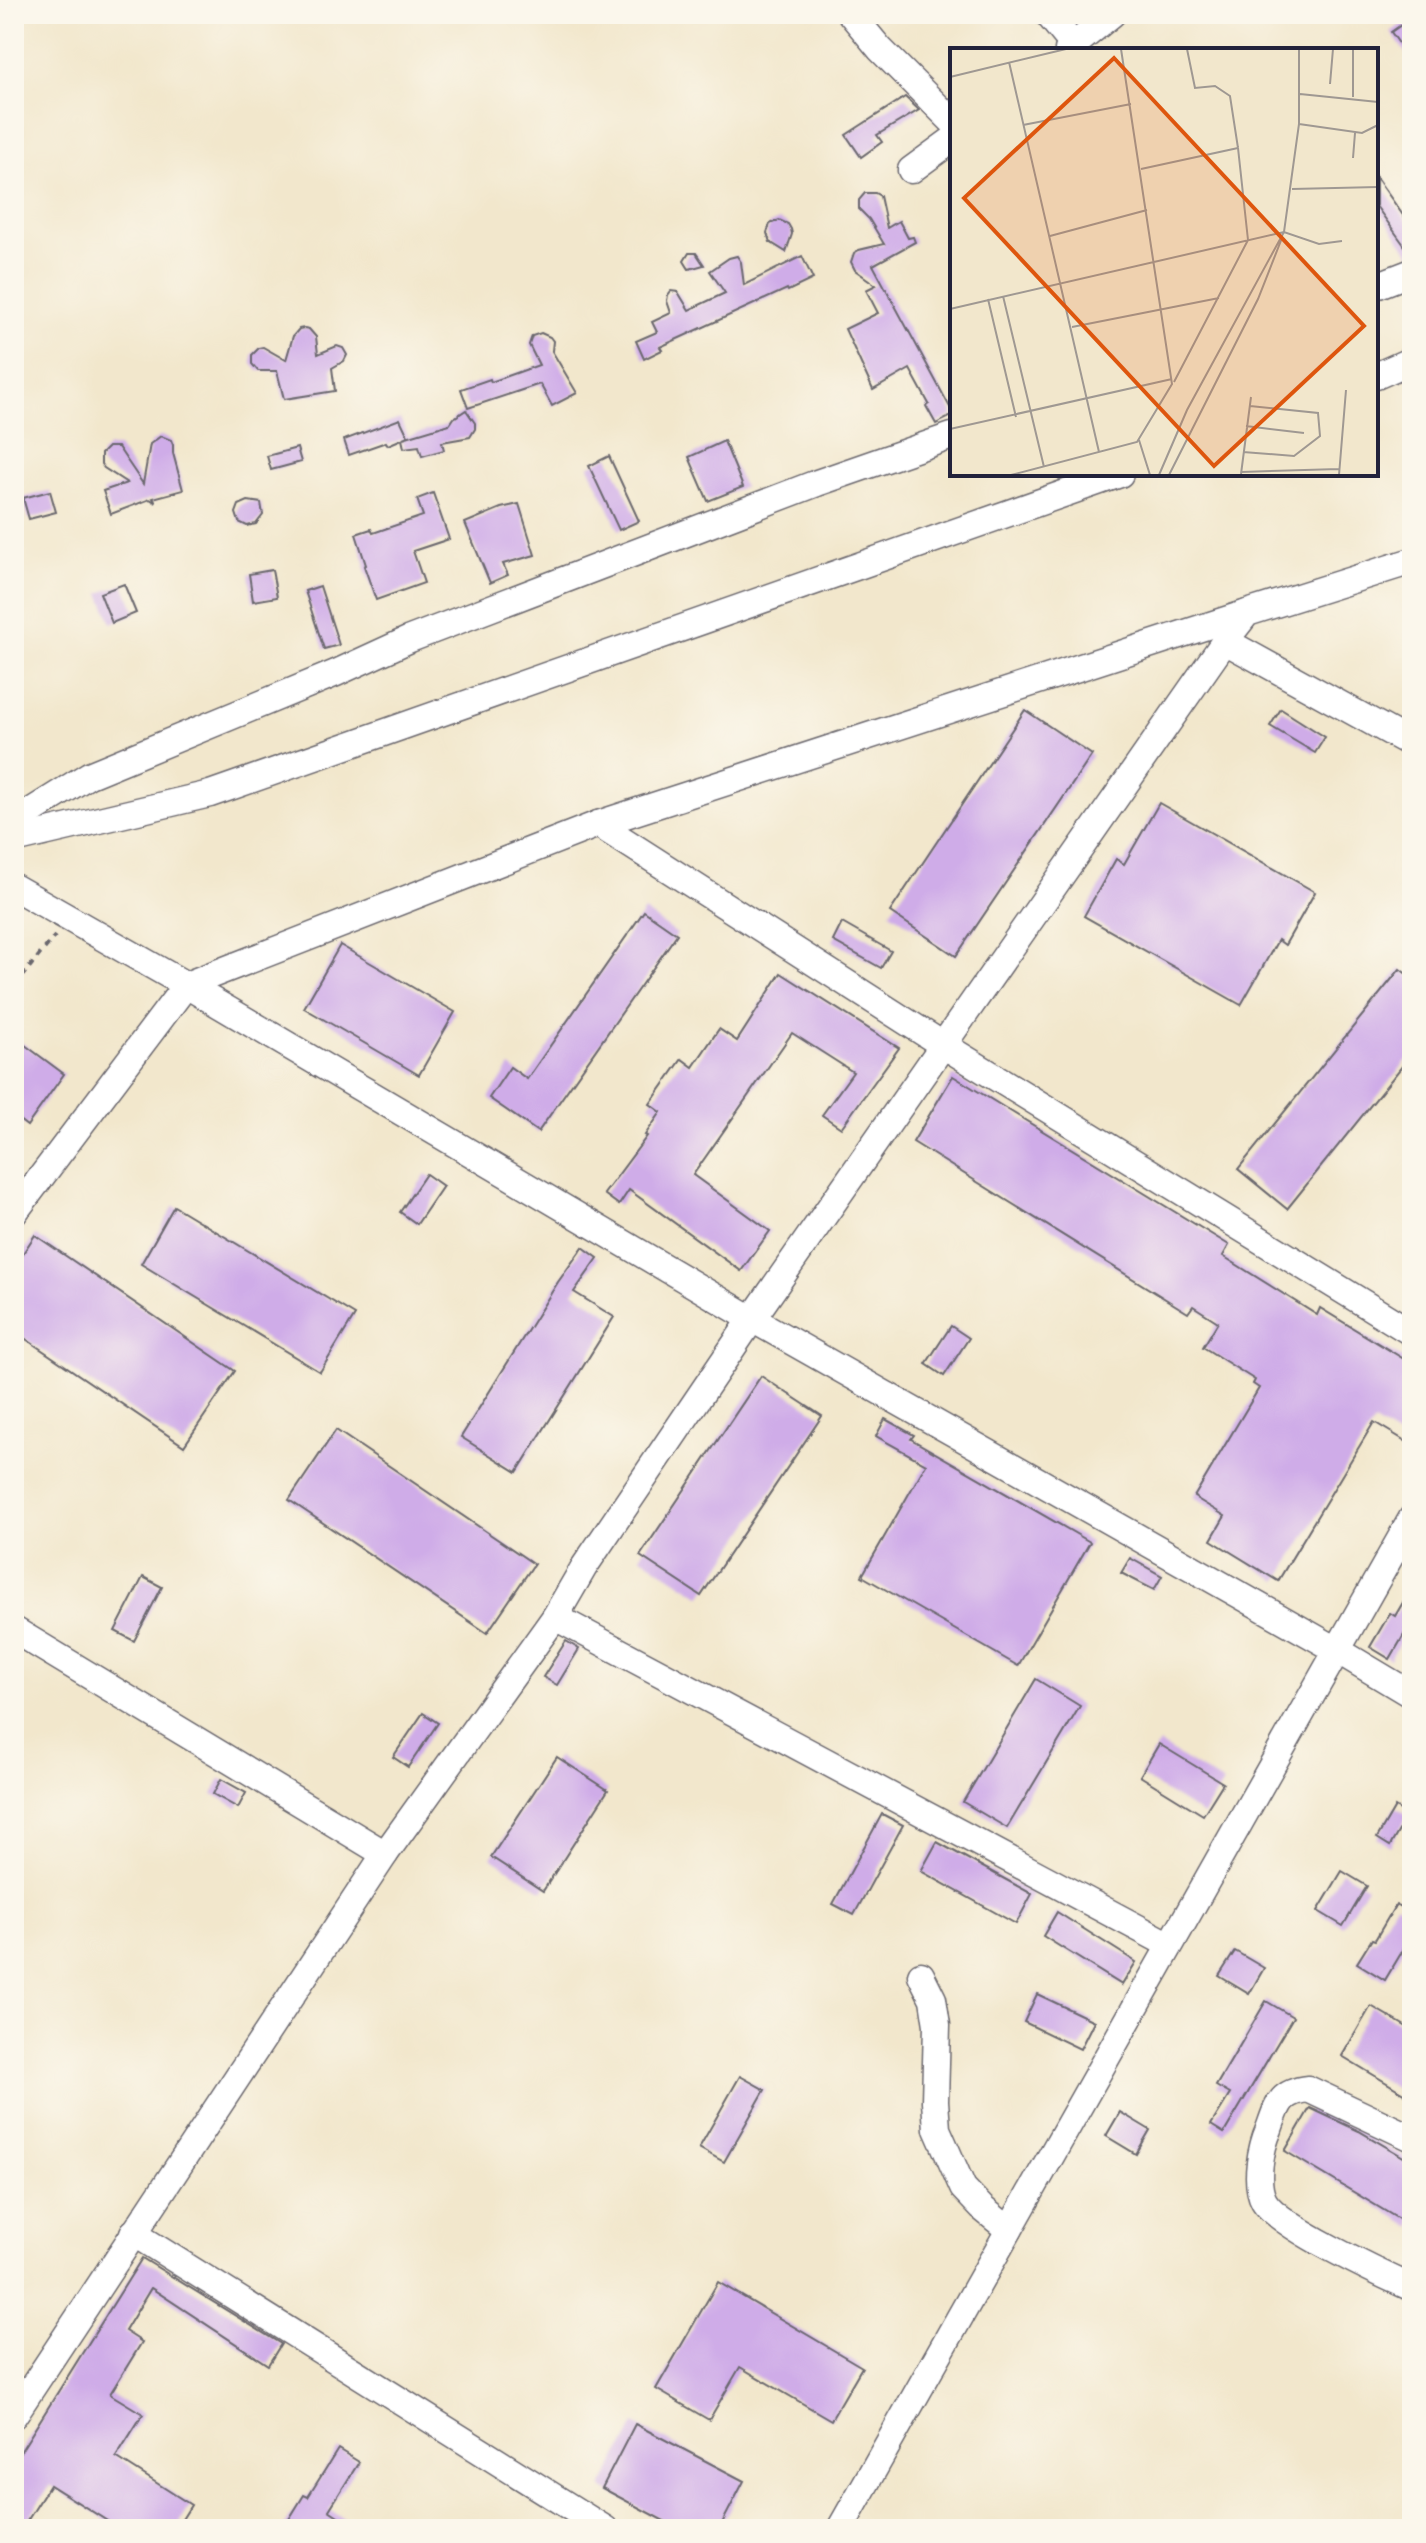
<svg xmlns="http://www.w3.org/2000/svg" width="1426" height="2543" viewBox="0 0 1426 2543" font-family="'Old Standard TT',serif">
<rect width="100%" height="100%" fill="#fbf7ec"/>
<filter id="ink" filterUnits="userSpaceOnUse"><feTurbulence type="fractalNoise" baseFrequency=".0125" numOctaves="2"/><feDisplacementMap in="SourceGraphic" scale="16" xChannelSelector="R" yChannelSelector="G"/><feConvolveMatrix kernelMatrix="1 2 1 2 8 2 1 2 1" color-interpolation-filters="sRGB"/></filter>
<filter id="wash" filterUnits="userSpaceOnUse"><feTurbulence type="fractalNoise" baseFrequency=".006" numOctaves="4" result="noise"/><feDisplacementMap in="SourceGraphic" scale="32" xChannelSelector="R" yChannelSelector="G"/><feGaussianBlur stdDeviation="1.8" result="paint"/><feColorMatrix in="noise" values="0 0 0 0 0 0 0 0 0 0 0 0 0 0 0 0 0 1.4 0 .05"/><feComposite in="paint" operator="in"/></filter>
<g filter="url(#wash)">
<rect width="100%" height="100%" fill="#f2e7cc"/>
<g id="blocks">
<g fill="#cface8">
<polygon points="1404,23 1412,34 1412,62 1391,32"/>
<polygon points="905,97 919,110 877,135 882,142 861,157 846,135"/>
<polygon points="1376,177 1412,228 1412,256 1376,206"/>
<polygon points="865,193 875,193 880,196 887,228 899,221 908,238 913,237 915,242 873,265 952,411 952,416 936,424 926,406 929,404 910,369 873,390 845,329 878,313 866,290 876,285 855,270 851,262 854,253 859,250 884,244 869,219 859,209 859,200"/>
<polygon points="779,220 788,224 791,229 792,234 786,252 770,242 767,233 770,224"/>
<polygon points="689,253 696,253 704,265 689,269 684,261"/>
<polygon points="737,256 741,262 744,285 802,256 813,279 788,291 787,289 660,347 662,350 644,359 636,341 657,332 652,322 671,313 667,301 668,295 671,291 678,292 689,310 725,293 710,271 729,258"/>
<polygon points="304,328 309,329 316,337 318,354 337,346 343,348 347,355 344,361 332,368 335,391 284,399 277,371 258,371 252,364 252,355 259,348 263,347 286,360 293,336 299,329"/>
<polygon points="541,333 550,337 553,341 552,351 577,393 552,406 540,384 468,408 461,389 490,379 491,382 539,365 529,345 532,336"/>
<polygon points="466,410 475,423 475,429 470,437 442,442 444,450 422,456 419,446 404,448 402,439 388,445 386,442 349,455 344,440 400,419 408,436 403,438 450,424 454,418"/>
<polygon points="161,436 171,440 173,445 173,453 183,490 153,498 156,503 150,499 111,514 103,491 127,483 104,468 101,464 101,454 108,447 118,447 143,484 150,444"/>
<polygon points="724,441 743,487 708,501 689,457"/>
<polygon points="297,448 301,462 271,470 267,456"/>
<polygon points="609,456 639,521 619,530 589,466"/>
<polygon points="50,491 56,512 29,519 23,498"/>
<polygon points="433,493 449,539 413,551 424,583 376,600 364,566 366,565 356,534 371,529 373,533 423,516 417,499"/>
<polygon points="248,501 261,503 263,515 256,524 247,526 239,522 236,513 239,505"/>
<polygon points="519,504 535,555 503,564 508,575 490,583 465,523 501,508"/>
<polygon points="272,570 277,597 253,601 249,574"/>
<polygon points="124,584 136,613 112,623 100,593"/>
<polygon points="320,586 339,645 324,649 305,591"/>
<polygon points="1281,709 1325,737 1315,753 1270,726"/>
<polygon points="1025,710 1092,755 956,956 890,912"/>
<polygon points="1159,803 1315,892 1285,945 1278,940 1241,1005 1084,916 1116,859 1124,864"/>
<polygon points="644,911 677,934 538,1132 489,1098 510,1067 527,1079"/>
<polygon points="842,923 891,951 881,968 833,941"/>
<polygon points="340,945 455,1012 419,1075 304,1008"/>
<polygon points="1400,969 1412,978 1412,1054 1287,1209 1238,1169"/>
<polygon points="781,973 899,1048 841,1128 822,1115 853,1072 792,1033 693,1175 770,1231 741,1271 629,1190 619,1205 604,1194 647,1136 645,1135 661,1112 650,1104 682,1059 693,1067 719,1029 737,1041"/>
<polygon points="21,1042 64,1074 27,1126 14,1116 14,1052"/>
<polygon points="953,1076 1229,1245 1223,1256 1317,1315 1320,1308 1412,1364 1412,1445 1374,1422 1278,1581 1211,1540 1225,1516 1194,1497 1259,1388 1253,1384 1255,1380 1203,1347 1218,1322 1193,1306 1188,1313 913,1142"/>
<polygon points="426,1174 443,1186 417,1224 400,1212"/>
<polygon points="174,1206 355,1315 320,1372 141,1264"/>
<polygon points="35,1235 235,1371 184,1446 14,1331 14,1267"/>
<polygon points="583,1247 598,1258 574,1292 614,1317 517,1472 461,1437 558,1282"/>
<polygon points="951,1326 969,1338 944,1376 926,1364"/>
<polygon points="761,1376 822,1416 701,1596 640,1556"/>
<polygon points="885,1419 914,1435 911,1439 1090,1542 1018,1666 862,1576 926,1464 876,1436"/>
<polygon points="336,1430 534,1564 487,1633 289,1500"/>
<polygon points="1130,1558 1162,1576 1154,1590 1121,1573"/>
<polygon points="143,1577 162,1587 134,1641 115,1631"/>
<polygon points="1412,1587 1412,1621 1390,1659 1370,1647 1390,1613 1395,1616"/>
<polygon points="566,1641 579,1649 557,1685 543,1677"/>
<polygon points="1036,1679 1080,1706 1007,1828 963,1802"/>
<polygon points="423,1713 438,1723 408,1767 393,1757"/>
<polygon points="1159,1744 1223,1783 1203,1815 1140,1776"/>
<polygon points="557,1757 608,1790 543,1891 491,1857"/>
<polygon points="221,1779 246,1793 238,1808 213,1794"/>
<polygon points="1395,1807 1408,1815 1390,1846 1377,1838"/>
<polygon points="882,1814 903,1825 854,1915 833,1904"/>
<polygon points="937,1842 1032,1894 1016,1924 921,1871"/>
<polygon points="1342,1871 1367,1886 1343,1926 1318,1911"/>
<polygon points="1396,1904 1412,1913 1412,1935 1385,1980 1357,1963 1372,1939 1375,1940"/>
<polygon points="1057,1912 1136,1962 1122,1985 1043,1936"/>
<polygon points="1235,1951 1264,1968 1249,1994 1219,1976"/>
<polygon points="1037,1994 1094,2021 1080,2049 1024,2022"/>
<polygon points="1266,2001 1293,2017 1224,2133 1211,2125 1230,2094 1216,2086"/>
<polygon points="1371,2006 1412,2030 1412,2098 1342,2056"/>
<polygon points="740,2076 765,2090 724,2162 699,2148"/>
<polygon points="1310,2108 1359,2131 1412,2162 1412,2227 1285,2151"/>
<polygon points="1120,2112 1150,2130 1136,2154 1106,2136"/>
<polygon points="142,2258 281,2344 268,2365 151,2288 125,2331 142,2342 110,2394 143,2414 116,2457 191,2505 176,2529 120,2529 50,2485 22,2529 14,2529 14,2462"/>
<polygon points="718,2282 862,2367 831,2420 740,2367 709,2420 656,2389"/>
<polygon points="635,2424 744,2481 719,2529 679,2529 602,2488"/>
<polygon points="338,2449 359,2462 329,2510 358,2529 283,2529 304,2495 308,2497"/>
</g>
</g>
</g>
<g filter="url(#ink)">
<use href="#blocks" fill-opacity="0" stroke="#6b676e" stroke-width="2"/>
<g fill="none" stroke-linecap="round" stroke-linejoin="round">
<g stroke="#6b676e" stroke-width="29">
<g id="minor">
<polyline points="851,14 880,49 952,121"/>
<polyline points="1048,14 1074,46"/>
<polyline points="1068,50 1112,14"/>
<polyline points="911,170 952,140"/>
<polyline points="1376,286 1412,272"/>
<polyline points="1376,376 1412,360"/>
<polyline points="1225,641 1412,744"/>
<polyline points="14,822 89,775 336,673 410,639 817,483 952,436"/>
<polyline points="598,824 943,1045 1412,1333"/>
<polyline points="14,840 210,794 1120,474"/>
<polyline points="14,887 186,985 752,1319 1337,1650 1412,1695"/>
<polyline points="14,1213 186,985 598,824 1247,613"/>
<polyline points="555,1617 1170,1945"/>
<polyline points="14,1630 385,1854"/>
<polyline points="921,1975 933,1999 937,2025 935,2101 937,2129 963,2188 982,2208 1009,2230"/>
<path d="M1412,2138L1308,2089C1280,2092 1278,2104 1269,2129C1261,2147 1254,2182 1264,2201C1278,2226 1383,2275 1412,2288"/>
<polyline points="133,2233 605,2529"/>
<polyline points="14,2415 385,1854 555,1617 584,1567 752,1319 1225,641 1247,613 1412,561"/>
<polyline points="840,2529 1412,1518"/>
</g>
</g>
<polyline stroke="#6b676e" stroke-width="4" stroke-dasharray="6 6" stroke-linecap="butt" points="14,986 55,936"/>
<use href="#minor" stroke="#fff" stroke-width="26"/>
</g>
</g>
<g transform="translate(950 48)">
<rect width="428" height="428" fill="#f2e7cc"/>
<path fill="none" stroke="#9f9892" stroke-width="2" d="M237,1L245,40L265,38L280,48L288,100M59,14L149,404M0,29L116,1M380,36L383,1M350,46L428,54M403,49V1M349,76L412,85L428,77M73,77L181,56M403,110L405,85M191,121L288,100L298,192L224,334M342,141L428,139M100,188L197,162M53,248L94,419M38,251L66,369M0,261L334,184L369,196L392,193M122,279L269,250M296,378L354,385M0,381L222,331M189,392L200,427M293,404L344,408L370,388L368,365L300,358M291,424L389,421M291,426L301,349M61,427L187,394L222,336L171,1M209,427L237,362L334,184L349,76V1M219,427L308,251L332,190M389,427L396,342"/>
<path fill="#de560e" fill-opacity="0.15" stroke="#de560e" stroke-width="4" d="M164,10L414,278L264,418L14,150Z"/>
<rect width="428" height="428" fill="none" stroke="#22223b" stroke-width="4"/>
</g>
<rect width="1426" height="2543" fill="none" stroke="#fbf7ec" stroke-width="48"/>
</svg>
